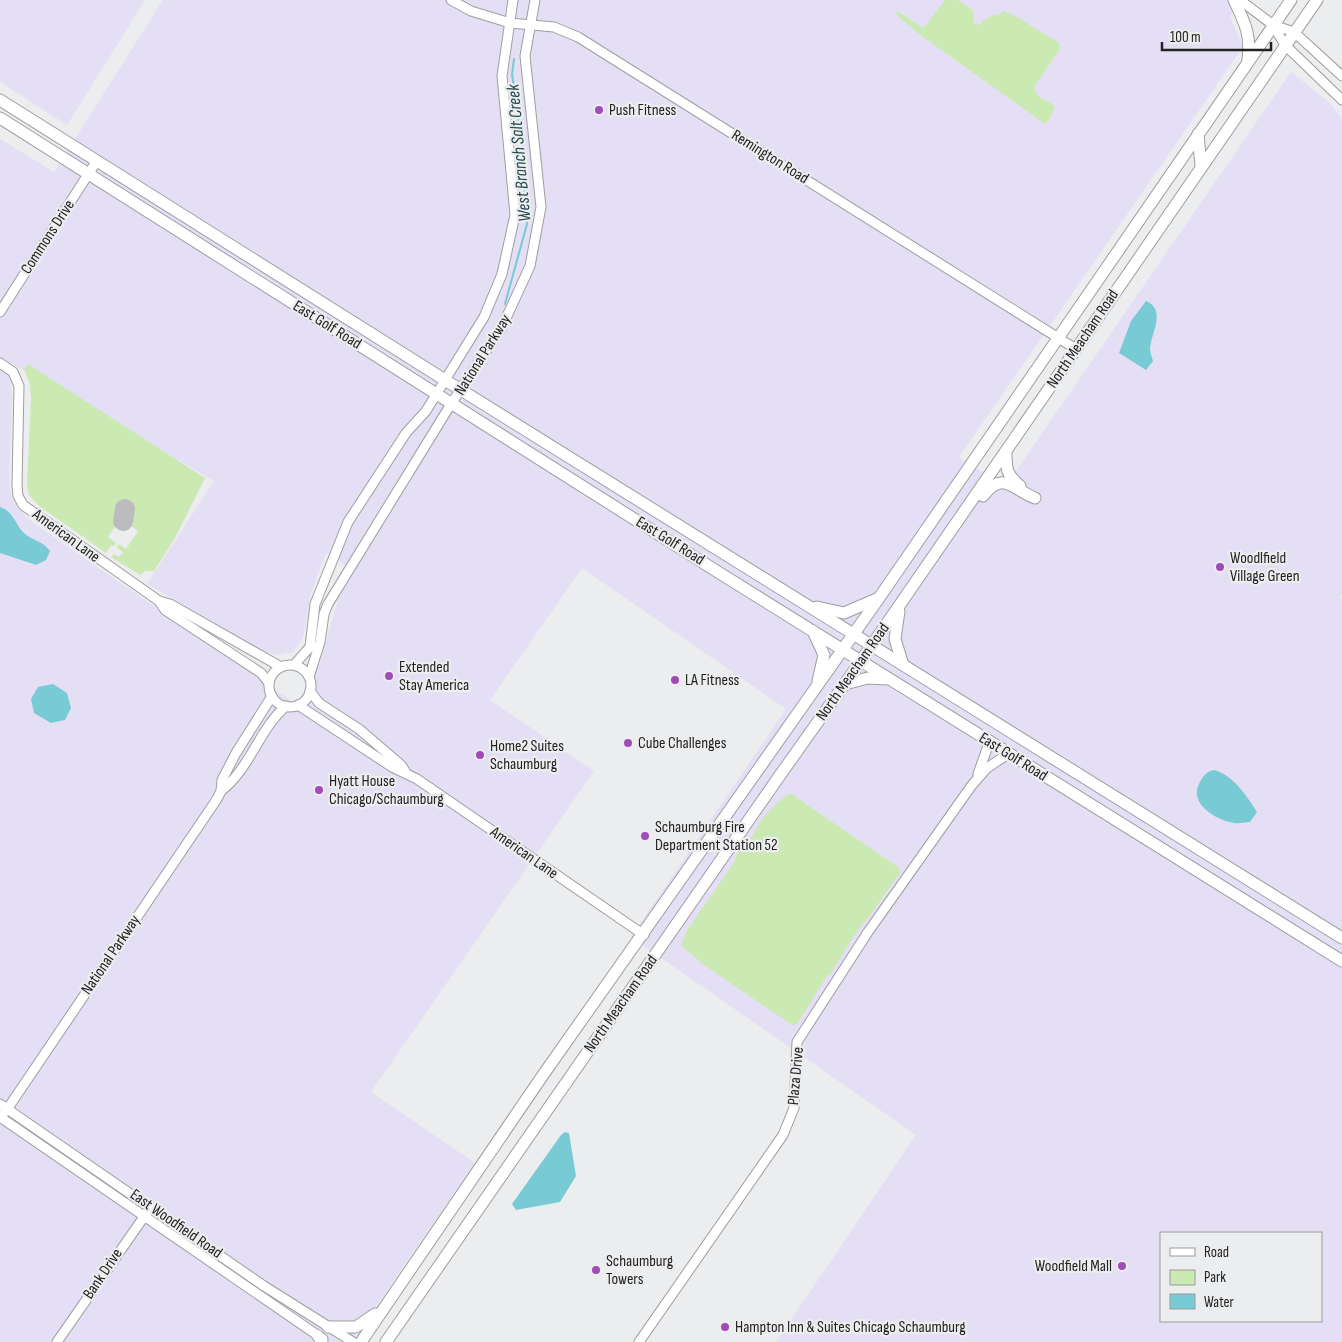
<svg xmlns="http://www.w3.org/2000/svg" width="1342" height="1342" viewBox="0 0 1342 1342" font-family="'Sofia Sans Condensed',sans-serif">
<rect width="100%" height="100%" fill="#ecedee"/>
<g fill="#e4dff5" fill-rule="evenodd">
<polygon points="0,0 145,0 67,125 0,82"/>
<path d="M163,0H1239L1230,17L1243,47L959,457L1005,487L1291,72L1329,102L1342,119V594L1340,598L1342,599V1342H776L916,1135L631,937L786,709L582,568L490,700L594,771L371,1092L475,1163L351,1342H0V553L33,565V539L25,533L3,507H0V139L54,172ZM9,362L214,481L147,584L263,651L278,655L293,652L303,638L311,593L326,553L355,572L339,596L320,663L296,704L32,522L13,503L9,482L12,400ZM1161,1233H1321V1321H1161Z"/>
</g>
<g fill="#cbeab3">
<path d="M945,0H958L973,10L974,23L980,25C986,18 989,15 998,15L1003,11L1014,15L1059,43V50L1034,87L1037,95L1055,106L1051,117L1045,124L919,34L894,13L899,12L923,28Z"/>
<polygon points="28,364 205,478 175,538 154,571 145,571 140,575 111,557 114,554 119,557 123,552 116,547 119,544 126,549 138,531 124,521 125,510 128,512 130,509 124,504 121,507 124,509 123,520 120,519 108,537 116,543 114,546 111,545 106,553 39,506 29,495 27,485 31,397 30,384 24,369"/>
<path d="M790,793L895,865L899,868L900,873L866,921C860,924 837,964 831,973L827,976L797,1024L792,1025L704,965L681,945L687,930L733,864L740,848L752,836L760,821L777,803Z"/>
</g>
<g fill="#78cad4">
<path d="M1146,301C1167,310 1151,333 1150,349C1150,353 1152,357 1153,361L1146,370L1119,353L1131,321Z"/>
<path d="M0,507C12,510 16,525 24,533C33,541 43,541 50,551L46,560L36,565L0,553Z"/>
<polygon points="53,684 67,693 71,708 65,720 51,723 34,713 31,699 38,687"/>
<path d="M1214,770C1233,775 1247,796 1257,812L1250,822C1245,822 1239,824 1234,823C1216,820 1187,803 1200,782C1204,775 1206,772 1214,770Z"/>
<polygon points="565,1132 569,1133 576,1176 560,1202 516,1210 512,1204 561,1135"/>
</g>
<g fill="none" stroke-linecap="round" stroke-linejoin="round">
<polyline stroke="#78cad4" stroke-width="2" points="505,304 527,224 522,145 512,74 514,59"/>
<polyline stroke="#bcbcbe" stroke-width="20" points="123,521 125,509"/>
<g stroke="#9e9ea0" stroke-width="11">
<g id="minor">
<polyline points="451,0 471,11 510,23 554,27 578,37 1076,349"/>
<polyline points="1240,0 1273,25 1294,32 1342,76"/>
<polyline points="1273,25 1285,45 1342,100"/>
<polyline points="0,312 96,162"/>
<polyline points="0,363 13,372 19,386 17,485 18,496 23,505 159,601 170,604 281,667"/>
<polyline points="159,601 165,610 261,673 269,683"/>
<polyline points="294,665 310,647 315,604 348,522 406,433 426,411 445,380 484,317 502,274 515,215 502,76 513,0"/>
<circle cx="290" cy="686" r="21"/>
<polyline points="309,677 320,642 324,614 328,604 451,404 502,327 530,266 541,207 525,56 535,0"/>
<polyline points="310,691 319,703 359,729 401,765 405,771"/>
<polyline points="298,705 392,767 417,779 644,935"/>
<polyline points="978,774 989,743"/>
<path d="M221,791C250,769 259,729 286,706"/>
<polyline points="0,1104 264,1286 353,1342"/>
<polyline points="0,1117 323,1339"/>
<polyline points="0,1118 8,1108 217,799 221,791 222,780 236,753 272,696"/>
<polyline points="57,1342 148,1211"/>
<polyline points="639,1342 783,1135 794,1108 797,1042 868,932 972,785 987,768 1008,754"/>
</g>
</g>
<g stroke="#9e9ea0" stroke-width="13">
<g id="major">
<path d="M1234,0C1245,23 1251,34 1248,60"/>
<polyline points="0,100 445,380 1342,938"/>
<polyline points="0,118 718,572 1342,961"/>
<polyline points="1198,134 1201,166"/>
<path d="M1006,451C1006,469 1006,474 1020,486"/>
<path d="M983,496C1003,470 1012,489 1035,498"/>
<polyline points="817,607 844,613 879,598"/>
<polyline points="899,611 895,639 903,665"/>
<polyline points="813,631 824,655 818,681"/>
<polyline points="845,684 868,678 887,679"/>
<polyline points="328,1327 356,1327 375,1314"/>
<polyline points="318,1336 322,1342"/>
<polyline points="361,1342 543,1075 879,598 1291,0"/>
<polyline points="386,1342 778,778 861,661 1317,0"/>
</g>
</g>
<use href="#minor" stroke="#fff" stroke-width="9"/>
<use href="#major" stroke="#fff" stroke-width="11"/>
</g>
<g fill="#a14bb8" stroke="#ecedee" stroke-width="2">
<circle cx="599" cy="110" r="5"/>
<circle cx="1220" cy="567" r="5"/>
<circle cx="389" cy="676" r="5"/>
<circle cx="675" cy="680" r="5"/>
<circle cx="628" cy="743" r="5"/>
<circle cx="480" cy="755" r="5"/>
<circle cx="319" cy="790" r="5"/>
<circle cx="645" cy="836" r="5"/>
<circle cx="1122" cy="1266" r="5"/>
<circle cx="596" cy="1270" r="5"/>
<circle cx="725" cy="1327" r="5"/>
</g>
<g text-anchor="middle" dominant-baseline="central" stroke-width="4.5" stroke-linejoin="round" paint-order="stroke">
<g font-size="16" fill="#222223" stroke="#ecedee" text-anchor="start">
<text x="609" y="110">Push Fitness</text>
<text x="1230" y="558">Woodlfield<tspan x="1230" dy="18">Village Green</tspan></text>
<text x="399" y="667">Extended<tspan x="399" dy="18">Stay America</tspan></text>
<text x="685" y="680">LA Fitness</text>
<text x="638" y="743">Cube Challenges</text>
<text x="490" y="746">Home2 Suites<tspan x="490" dy="18">Schaumburg</tspan></text>
<text x="329" y="781">Hyatt House<tspan x="329" dy="18">Chicago/Schaumburg</tspan></text>
<text x="655" y="827">Schaumburg Fire<tspan x="655" dy="18">Department Station 52</tspan></text>
<text x="606" y="1261">Schaumburg<tspan x="606" dy="18">Towers</tspan></text>
<text x="1112" y="1266" text-anchor="end">Woodfield Mall</text>
<text x="735" y="1327">Hampton Inn &amp; Suites Chicago Schaumburg</text>
</g>
<g font-size="16" fill="#222223" stroke="#ecedee">
<text transform="translate(770 157) rotate(32)">Remington Road</text>
<text transform="translate(48 237) rotate(-57)">Commons Drive</text>
<text transform="translate(327 325) rotate(32)">East Golf Road</text>
<text transform="translate(1083 339) rotate(-56)">North Meacham Road</text>
<text transform="translate(483 355) rotate(-58)">National Parkway</text>
<text transform="translate(66 536) rotate(36)">American Lane</text>
<text transform="translate(670 541) rotate(32)">East Golf Road</text>
<text transform="translate(853 672) rotate(-55)">North Meacham Road</text>
<text transform="translate(1013 757) rotate(32)">East Golf Road</text>
<text transform="translate(524 853) rotate(35)">American Lane</text>
<text transform="translate(111 955) rotate(-56)">National Parkway</text>
<text transform="translate(621 1004) rotate(-55)">North Meacham Road</text>
<text transform="translate(796 1076) rotate(-85)">Plaza Drive</text>
<text transform="translate(176 1224) rotate(35)">East Woodfield Road</text>
<text transform="translate(103 1274) rotate(-56)">Bank Drive</text>
</g>
<g font-size="18" font-style="italic" fill="#234a4e" stroke="#ecedee">
<text transform="translate(519 153) rotate(-95)">West Branch Salt Creek</text>
</g>
</g>
<rect x="1160" y="1232" width="162" height="90" fill="#ecedee" stroke="#9b9c9d"/>
<rect x="1170" y="1248" width="25" height="8" fill="#ffffff" stroke="#9b9c9d"/>
<text x="1204" y="1257" font-size="15" fill="#222223">Road</text>
<rect x="1170" y="1270" width="25" height="15" fill="#cbeab3" stroke="#9b9c9d"/>
<text x="1204" y="1282" font-size="15" fill="#222223">Park</text>
<rect x="1170" y="1294" width="25" height="15" fill="#78cad4" stroke="#9b9c9d"/>
<text x="1204" y="1307" font-size="15" fill="#222223">Water</text>
<path d="M1162 42v8h109v-8" fill="none" stroke="#222223" stroke-width="2.5"/>
<text x="1170" y="42" font-size="15" fill="#222223" stroke="#ecedee" stroke-width="4" paint-order="stroke">100 m</text>
</svg>
